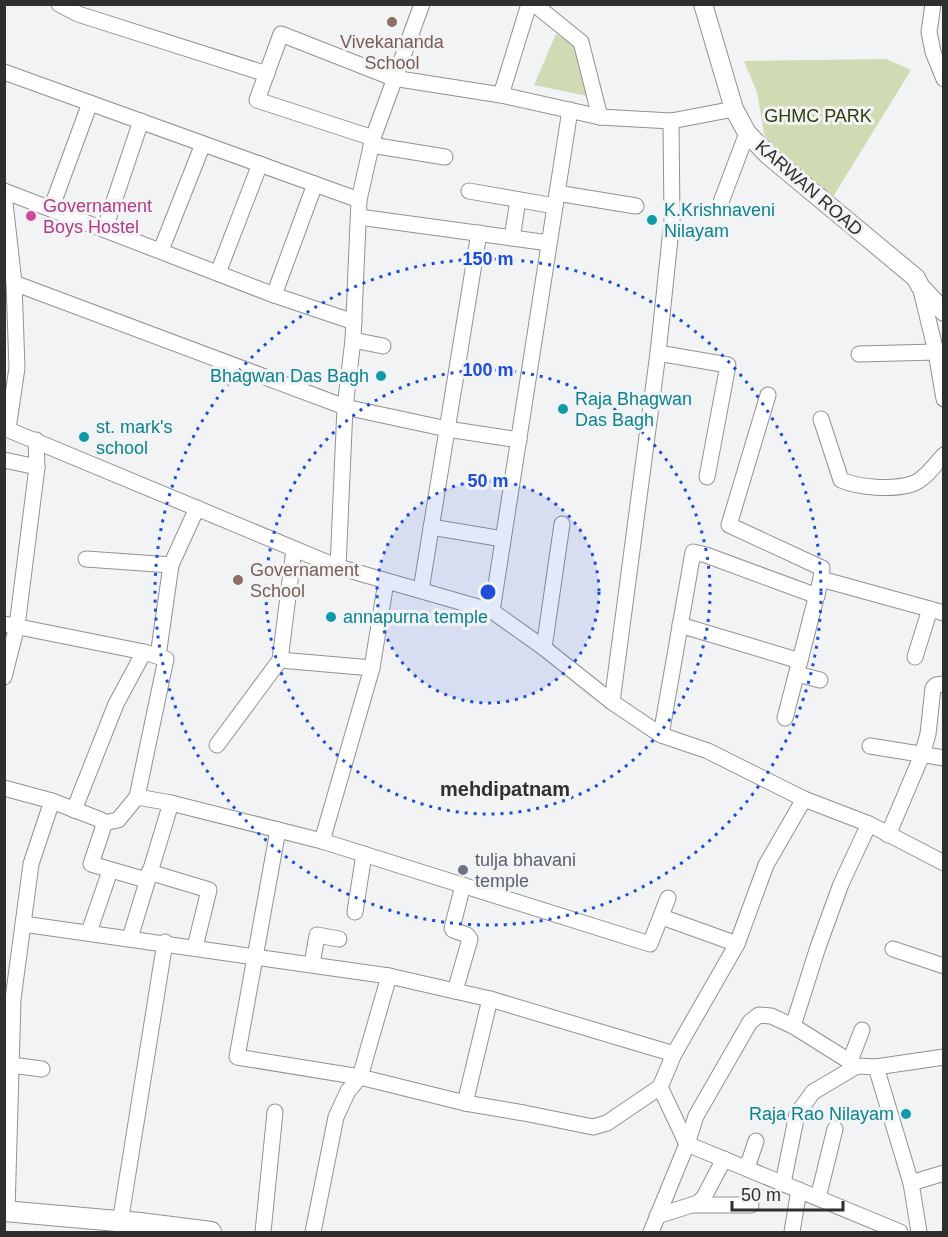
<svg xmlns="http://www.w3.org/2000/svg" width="948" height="1237" viewBox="0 0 948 1237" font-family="Arial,sans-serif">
<rect width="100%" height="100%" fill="#f2f3f5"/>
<g fill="#cedbb3">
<polygon points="556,34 576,46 592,97 534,85"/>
<polygon points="886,59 911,70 828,205 768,155 757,92 744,61"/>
</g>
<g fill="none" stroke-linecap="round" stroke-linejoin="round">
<g stroke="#919293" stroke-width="17">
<g id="minor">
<polyline points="59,4 78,14 267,74"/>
<polyline points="534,4 581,42 600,117"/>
<polyline points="933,4 929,32 933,52 944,79"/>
<polyline points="4,72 359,200"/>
<polyline points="501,95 529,4"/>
<polyline points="373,138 257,100 281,34 393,78 501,95 600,117 671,121 734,109"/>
<polyline points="371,145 445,157"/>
<polyline points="4,191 274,295 354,322"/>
<polyline points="469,191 555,206"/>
<polyline points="557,193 636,206"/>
<polyline points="4,194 14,283 17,368 8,429"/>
<polyline points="721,202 747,133"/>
<polyline points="51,209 90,103"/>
<polyline points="359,217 549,243"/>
<polyline points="105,228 141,121"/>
<polyline points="512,238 518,200"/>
<polyline points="161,250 203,144"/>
<polyline points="218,273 260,164"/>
<polyline points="14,283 345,407 447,429 519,440"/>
<polyline points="920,286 936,352 944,399"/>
<polyline points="274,295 315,184"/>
<polyline points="353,340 383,346"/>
<polyline points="658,353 728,365 707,477"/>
<polyline points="859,354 936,352"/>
<polyline points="768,395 729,525 822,568 821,579"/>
<path d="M821,419L841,480C860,488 892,490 912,484C925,480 935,464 944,455"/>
<polyline points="4,428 338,567 492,611 544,648 612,702 661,735 708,751 804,799 869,824 944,863"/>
<polyline points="4,460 37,467"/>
<polyline points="431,527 503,539"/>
<polyline points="86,559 171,565"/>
<polyline points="338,567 345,407 353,340 359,200 373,138 422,4"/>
<polyline points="421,590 479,233"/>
<polyline points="492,611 570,110"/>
<polyline points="4,624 144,652"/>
<polyline points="680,625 800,661"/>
<polyline points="544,648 562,524"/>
<polyline points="158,656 171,565 197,508"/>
<polyline points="915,657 930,609"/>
<polyline points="280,660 372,668"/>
<polyline points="797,674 820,680"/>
<polyline points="4,677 17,626 37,467 36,440"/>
<polyline points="612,702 658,353 672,220 671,121"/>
<polyline points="785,718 821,579 944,613"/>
<polyline points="661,735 693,552 706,555 817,596"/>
<polyline points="217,745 280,660 294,549"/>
<polyline points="870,746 944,758"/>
<polyline points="4,788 52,801 101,820 103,823 103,828 91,864 146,880"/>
<polyline points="74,810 116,704 144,652 166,659 137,797"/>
<polyline points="103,823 118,820 137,797 171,803 322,841 650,944 668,898"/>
<polyline points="278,830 237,1057 360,1077 389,976"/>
<polyline points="888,835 922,755 928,734 933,688 936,685 944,684"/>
<polyline points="322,841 372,668 386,582"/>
<polyline points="149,872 209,890 195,947"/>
<polyline points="355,912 364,854"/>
<polyline points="662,917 737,944"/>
<polyline points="23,924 389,976 490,999 674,1054"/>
<polyline points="89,932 110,871"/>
<polyline points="130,938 171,803"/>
<polyline points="893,949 944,966"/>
<polyline points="312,964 317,935 339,939"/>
<polyline points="455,991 470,939 467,935 453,930 452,928 463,885"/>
<polyline points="793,1026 818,947 841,884 869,824"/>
<polyline points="850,1061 862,1030"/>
<polyline points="11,1065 42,1069"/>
<polyline points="876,1067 944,1057"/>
<polyline points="660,1087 687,1144 900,1232"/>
<polyline points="465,1103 490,999"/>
<polyline points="747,1168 756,1141"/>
<polyline points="783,1183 797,1114 813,1092 857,1066"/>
<polyline points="911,1183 944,1173"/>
<polyline points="818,1198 835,1129"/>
<polyline points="693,1205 751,1205"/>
<polyline points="7,1211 13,999 31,864 52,801"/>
<polyline points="657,1216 698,1203 704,1197 724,1159"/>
<polyline points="120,1223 165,942"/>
<polyline points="263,1232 275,1112"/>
<polyline points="313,1232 336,1117 348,1091 360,1077 465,1103 524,1113 593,1127 607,1123 660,1087 674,1054 737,944 766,865 804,799"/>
<polyline points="651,1232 687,1144 696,1116 750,1022 759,1015 771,1016 793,1026 857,1066 876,1067 911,1183 919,1232"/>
<polyline points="792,1232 799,1190"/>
</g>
</g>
<g stroke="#919293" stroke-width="20">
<polyline id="tertiary" points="703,4 734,109 747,133 768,155 916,278 920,286 944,312"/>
</g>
<g stroke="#919293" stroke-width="22">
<polyline id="secondary" points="4,1211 140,1223 211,1232"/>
</g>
<use href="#minor" stroke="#fff" stroke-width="15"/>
<use href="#tertiary" stroke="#fff" stroke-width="18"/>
<use href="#secondary" stroke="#fff" stroke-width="20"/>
</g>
<circle cx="488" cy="592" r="111" fill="#1d4ed8" fill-opacity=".12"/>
<g fill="none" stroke="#1d4ed8" stroke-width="3" stroke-dasharray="3 6">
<circle cx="488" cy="592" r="111"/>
<circle cx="488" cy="592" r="222"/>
<circle cx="488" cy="592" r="333"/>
</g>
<g fill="#8d6e63" stroke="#f2f3f5" stroke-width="2">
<circle cx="392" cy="22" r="6"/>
<circle cx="238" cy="580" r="6"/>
</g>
<circle fill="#d1479c" stroke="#f2f3f5" stroke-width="2" cx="31" cy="216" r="6"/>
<g fill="#0f9aa8" stroke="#f2f3f5" stroke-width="2">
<circle cx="652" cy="220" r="6"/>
<circle cx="381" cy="376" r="6"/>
<circle cx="563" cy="409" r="6"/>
<circle cx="84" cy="437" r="6"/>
<circle cx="331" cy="617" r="6"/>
<circle cx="906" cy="1114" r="6"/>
</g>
<circle fill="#6b7280" stroke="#f2f3f5" stroke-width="2" cx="463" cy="870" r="6"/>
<g text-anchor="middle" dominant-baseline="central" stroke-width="6" stroke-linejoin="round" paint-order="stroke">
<g font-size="18" fill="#785e54" stroke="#f2f3f5">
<text x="392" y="42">Vivekananda<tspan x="392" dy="21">School</tspan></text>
<text x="250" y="570" text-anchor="start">Governament<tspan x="250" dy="21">School</tspan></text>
</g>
<g font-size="18" fill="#313c0f" stroke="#f2f3f5">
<text x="818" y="116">GHMC PARK</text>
</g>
<g font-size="18" fill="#2f2f30" stroke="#f2f3f5">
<text transform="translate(809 188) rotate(41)">KARWAN ROAD</text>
</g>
<g font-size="18" fill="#b23c85" stroke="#f2f3f5" text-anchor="start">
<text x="43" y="206">Governament<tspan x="43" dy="21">Boys Hostel</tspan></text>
</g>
<g font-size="18" fill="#0d838f" stroke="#f2f3f5" text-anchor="start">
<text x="664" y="210">K.Krishnaveni<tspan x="664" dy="21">Nilayam</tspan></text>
<text x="369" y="376" text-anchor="end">Bhagwan Das Bagh</text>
<text x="575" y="399">Raja Bhagwan<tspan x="575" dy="21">Das Bagh</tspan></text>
<text x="96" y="427">st. mark's<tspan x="96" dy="21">school</tspan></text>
<text x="343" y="617">annapurna temple</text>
<text x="894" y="1114" text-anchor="end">Raja Rao Nilayam</text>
</g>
<g font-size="18" fill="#5b616d" stroke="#f2f3f5" text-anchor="start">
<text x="475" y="860">tulja bhavani<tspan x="475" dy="21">temple</tspan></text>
</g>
<g font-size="20" font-weight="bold" fill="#2f2f30" stroke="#f2f3f5">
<text x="505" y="789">mehdipatnam</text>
</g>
</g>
<circle cx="488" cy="592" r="9" fill="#1d4ed8" stroke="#f2f3f5" stroke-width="3"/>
<g font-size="18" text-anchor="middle" font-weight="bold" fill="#1d4ed8" stroke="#f2f3f5" stroke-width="6" stroke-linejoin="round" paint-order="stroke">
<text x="488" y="265">150 m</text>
<text x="488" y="376">100 m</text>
<text x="488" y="487">50 m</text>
</g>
<rect width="948" height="1237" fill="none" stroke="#2f2f30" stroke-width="12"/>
<path d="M732 1201v9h111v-9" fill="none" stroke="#2f2f30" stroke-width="3"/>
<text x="741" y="1201" font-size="18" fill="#2f2f30" stroke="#f2f3f5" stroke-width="4.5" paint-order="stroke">50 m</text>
</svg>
